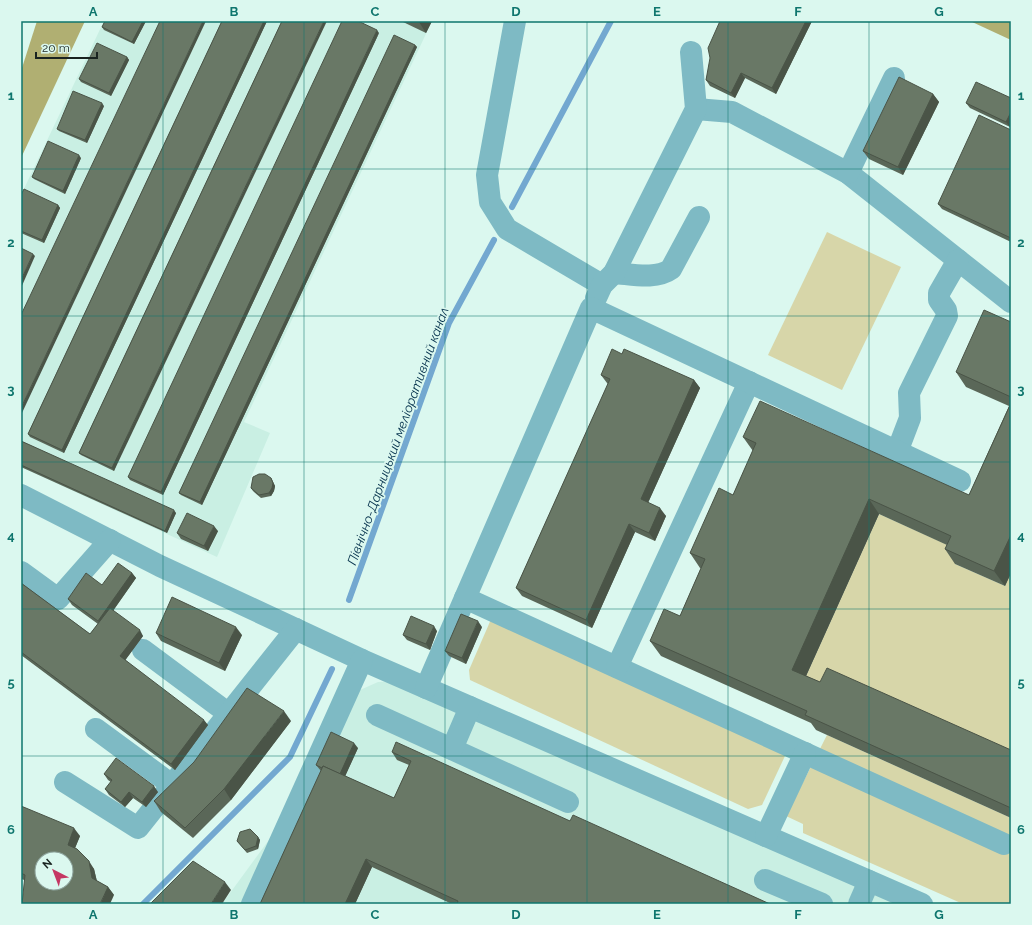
<svg xmlns="http://www.w3.org/2000/svg" width="1032" height="925" viewBox="0 0 1032 925" font-family="Raleway,sans-serif">
<rect width="100%" height="100%" fill="#dbf8ef"/>
<g fill="#c9efe3">
<polygon points="104,21 432,21 244,422 270,433 217,557 21,467 21,195"/>
<polygon points="395,681 897,904 222,904 320,770 360,690 378,682"/>
</g>
<g fill="#d7d6a9">
<polygon points="827,232 901,267 842,390 768,355"/>
<polygon points="879,514 961,551 955,564 1005,586 1011,572 1011,761 802,685"/>
<polygon points="492,617 778,747 785,756 762,805 748,809 470,680 469,670"/>
<polygon points="827,735 1011,818 1011,904 963,904 803,833 803,824 786,816"/>
</g>
<g fill="#b0af72">
<polygon points="37,21 85,21 21,158 21,71"/>
<polygon points="970,21 1011,21 1011,40"/>
</g>
<g fill="none" stroke-linecap="round" stroke-linejoin="round">
<g stroke="#73a8d0" stroke-width="6">
<polyline points="512,207 611,21"/>
<polyline points="349,600 449,323 494,240"/>
<polyline points="143,904 290,757 332,669"/>
</g>
<g stroke="#7ebac4" stroke-width="22">
<polyline points="515,21 487,175 490,202 507,229 602,285"/>
<polyline points="696,109 732,112 848,173 1011,302"/>
<polyline points="848,173 894,78"/>
<path d="M614,273C631,274 656,280 671,269L699,217"/>
<polyline points="596,298 602,285 614,273 696,109 691,52"/>
<polyline points="897,452 910,418 909,393 947,316 946,310 939,300 939,293 958,260"/>
<polyline points="21,495 160,566 362,660 922,904"/>
<polyline points="21,572 58,599 110,540"/>
<polyline points="465,598 1004,844"/>
<polyline points="143,650 229,714"/>
<polyline points="617,667 749,382"/>
<polyline points="426,688 591,308 960,481"/>
<polyline points="377,715 568,802"/>
<polyline points="96,729 172,785"/>
<polyline points="452,749 470,707"/>
<polyline points="65,782 138,828 296,629"/>
<polyline points="766,836 805,753"/>
<polyline points="765,880 822,904"/>
<polyline points="252,904 362,660"/>
<polyline points="859,904 869,881"/>
</g>
</g>
<g fill="#5a6758">
<polygon points="105,21 146,21 134,44 104,30 102,27"/>
<polygon points="222,21 267,21 64,453 30,437 28,434"/>
<polygon points="282,21 114,471 81,455 79,453"/>
<polygon points="401,21 432,21 426,33"/>
<polygon points="720,21 812,21 776,94 745,78 735,98 710,86 706,80"/>
<polygon points="379,33 163,495 130,480 128,477"/>
<polygon points="415,45 417,47 202,505 181,495 179,493"/>
<polygon points="127,57 129,60 111,96 81,82 79,79"/>
<polygon points="933,94 939,102 903,175 869,159 863,151"/>
<polygon points="1011,98 1010,127 970,108 966,103"/>
<polygon points="104,106 87,143 59,131 57,129"/>
<polygon points="1011,130 1011,242 942,209 938,204"/>
<polygon points="81,158 65,194 34,179 32,177"/>
<polygon points="21,195 58,205 60,208 44,243 21,233"/>
<polygon points="1011,322 1011,573 1005,586 955,564 945,549 947,545 879,514 806,676 820,682 1011,750 1011,818 827,735 816,730 811,723 661,656 650,641 680,616 701,568 700,568 690,553 733,495 753,451 743,437 969,495 1009,406 966,387 956,372"/>
<polygon points="622,354 694,380 700,388 648,503 666,516 655,541 635,532 592,628 522,596 516,588 608,384 607,383 601,375"/>
<polygon points="21,441 176,513 167,533 21,467"/>
<polygon points="271,478 275,486 274,491 271,496 261,498 253,491 251,488"/>
<polygon points="218,531 208,551 181,539 177,533"/>
<polygon points="132,573 136,578 113,611 143,636 125,660 208,725 175,770 21,655 21,583 90,634 98,624 72,605 68,599 102,585"/>
<polygon points="482,627 466,664 449,656 445,651"/>
<polygon points="437,631 430,650 407,640 403,635"/>
<polygon points="156,633 242,635 225,671 161,641"/>
<polygon points="291,721 231,800 193,838 161,812 154,801"/>
<polygon points="358,748 345,776 394,798 409,765 397,760 392,752 570,821 770,904 452,904 372,867 355,904 260,904 321,771 316,765"/>
<polygon points="104,774 158,792 146,807 133,798 125,807 109,795 105,789 111,782 108,780"/>
<polygon points="21,806 80,836 75,848 94,869 97,881 108,887 114,895 24,880 22,879 21,880"/>
<polygon points="258,837 260,840 258,849 247,853 237,841"/>
</g>
<g fill="#4a5447">
<polygon points="143,21 146,21 134,44 132,42"/>
<polygon points="203,21 206,21 21,415 21,408"/>
<polygon points="264,21 267,21 64,453 62,450"/>
<polygon points="324,21 327,21 114,471 112,468"/>
<polygon points="419,21 432,21 426,33 419,22"/>
<polygon points="806,21 812,21 776,94 772,88"/>
<polygon points="377,30 379,33 163,495 161,492"/>
<polygon points="415,45 417,47 202,505 200,502"/>
<polygon points="127,57 129,60 111,96 109,93"/>
<polygon points="741,73 745,78 735,98 731,93"/>
<polygon points="933,94 939,102 903,175 898,167"/>
<polygon points="102,103 104,106 87,143 85,140"/>
<polygon points="1011,112 1011,126 1010,127 1006,122"/>
<polygon points="79,155 81,158 65,194 63,191"/>
<polygon points="58,205 60,208 44,243 42,240"/>
<polygon points="33,254 35,256 21,288 21,280"/>
<polygon points="694,380 700,388 646,507 641,499"/>
<polygon points="271,478 275,486 274,491 271,496 269,493"/>
<polygon points="869,499 879,514 802,685 792,670"/>
<polygon points="660,508 666,516 655,541 649,533"/>
<polygon points="174,510 176,513 167,533 165,531"/>
<polygon points="629,524 635,532 592,628 586,620"/>
<polygon points="214,526 218,531 208,551 204,546"/>
<polygon points="1011,535 1011,573 1005,586 994,571"/>
<polygon points="132,573 136,578 102,626 98,621"/>
<polygon points="478,621 482,627 466,664 462,658"/>
<polygon points="434,626 437,631 430,650 426,644"/>
<polygon points="236,627 242,635 225,671 219,663"/>
<polygon points="140,630 143,636 124,662 120,656"/>
<polygon points="284,711 291,721 231,800 224,789"/>
<polygon points="204,720 208,725 175,770 171,764"/>
<polygon points="354,743 358,748 343,781 339,775"/>
<polygon points="154,786 158,792 146,807 142,802"/>
<polygon points="129,792 133,798 125,807 121,802"/>
<polygon points="74,828 80,836 73,853 68,845"/>
<polygon points="258,837 260,840 258,849 256,846"/>
<polygon points="366,859 372,867 355,904 345,904"/>
<polygon points="89,861 94,869 98,887 92,878"/>
<polygon points="225,882 231,890 222,904 211,904"/>
<polygon points="108,887 114,895 110,904 100,904"/>
</g>
<g fill="#697866" stroke="#4a5447" fill-rule="evenodd">
<polygon points="105,21 143,21 132,42 102,27"/>
<polygon points="160,21 203,21 21,408 21,315"/>
<polygon points="222,21 264,21 62,450 28,434"/>
<polygon points="282,21 324,21 112,468 79,453"/>
<polygon points="342,21 358,21 377,30 161,492 128,477"/>
<polygon points="720,21 806,21 772,88 741,73 731,93 706,80 710,58 708,48"/>
<polygon points="394,35 415,45 200,502 179,493"/>
<polygon points="97,43 127,57 109,93 79,79"/>
<polygon points="899,77 933,94 898,167 863,151"/>
<polygon points="976,82 1011,98 1011,112 1006,122 966,103"/>
<polygon points="73,91 102,103 85,140 57,129"/>
<polygon points="979,115 1011,130 1011,238 938,204"/>
<polygon points="48,141 79,155 63,191 32,177"/>
<polygon points="24,189 58,205 42,240 21,231 21,195"/>
<polygon points="21,248 33,254 21,280"/>
<polygon points="984,310 1011,322 1011,397 956,372"/>
<polygon points="612,349 622,354 624,349 694,380 641,499 660,508 649,533 629,524 586,620 516,588 610,379 601,375"/>
<polygon points="760,401 969,495 1011,403 1011,535 994,571 945,549 951,536 869,499 792,670 820,682 827,668 1011,750 1011,808 816,720 805,715 807,711 650,641 664,609 680,616 705,559 690,553 719,488 733,495 756,443 743,437"/>
<polygon points="21,441 174,510 165,531 21,465"/>
<polygon points="259,474 265,474 271,478 273,483 272,488 269,493 259,495 251,488 253,477"/>
<polygon points="187,513 214,526 204,546 177,533"/>
<polygon points="118,563 132,573 98,621 68,599 86,573 102,585"/>
<polygon points="21,583 90,634 110,608 140,630 120,656 204,720 171,764 21,652"/>
<polygon points="172,597 236,627 219,663 156,633"/>
<polygon points="461,614 478,621 462,658 445,651"/>
<polygon points="411,616 434,626 426,644 403,635"/>
<polygon points="247,688 284,711 224,789 185,828 154,801 194,762"/>
<polygon points="331,732 354,743 340,774 323,766 322,768 316,765"/>
<polygon points="396,742 570,821 573,815 770,904 457,904 458,901 366,859 345,904 260,904 323,766 394,798 411,761 392,752"/>
<polygon points="116,758 154,786 142,802 129,792 121,802 105,789 112,780 104,774"/>
<path d="M21,806L74,828L68,845L77,849L89,861L92,878L108,887L100,904H22L25,875L21,873ZM42,859H66V883H42Z"/>
<polygon points="250,829 258,837 256,846 245,850 237,841 240,832"/>
<polygon points="193,861 225,882 211,904 150,904"/>
</g>
<path fill="none" stroke="#0f766e" stroke-width="1" stroke-opacity="0.55" d="M163,21V904M304,21V904M445,21V904M587,21V904M728,21V904M869,21V904M21,169H1011M21,316H1011M21,462H1011M21,609H1011M21,756H1011"/>
<g text-anchor="middle" dominant-baseline="central" stroke-width="3.5" stroke-linejoin="round" paint-order="stroke">
<g font-size="13" font-style="italic" fill="#03304b" stroke="#dbf8ef">
<text transform="translate(398 436) rotate(-70)">Північно-Дарницький меліоративний канал</text>
</g>
</g>
<rect width="1032" height="925" fill="none" stroke="#dbf8ef" stroke-width="44"/>
<g transform="translate(54 871) rotate(318)"><circle r="19" fill="#dbf8ef" stroke="#8da39c"/>
<path d="M0-3L7 15L0 10L-7 15Z" fill="#c53763"/>
<text y="-6" font-size="11" font-weight="bold" text-anchor="middle" fill="#192320">N</text>
</g>
<path d="M36 52v6h61v-6" fill="none" stroke="#192320" stroke-width="2"/>
<text x="42" y="52" font-size="12" fill="#192320" stroke="#dbf8ef" stroke-width="3" paint-order="stroke">20 m</text>
<rect x="22" y="22" width="988" height="881" fill="none" stroke="#0f766e" stroke-width="1.5"/>
<g font-size="13" text-anchor="middle" font-weight="bold" fill="#0f766e">
<text x="93" y="16">A</text>
<text x="234" y="16">B</text>
<text x="375" y="16">C</text>
<text x="516" y="16">D</text>
<text x="657" y="16">E</text>
<text x="798" y="16">F</text>
<text x="939" y="16">G</text>
<text x="11" y="100">1</text>
<text x="1021" y="100">1</text>
<text x="11" y="247">2</text>
<text x="1021" y="247">2</text>
<text x="11" y="394">3</text>
<text x="1021" y="394">3</text>
<text x="11" y="540">4</text>
<text x="1021" y="540">4</text>
<text x="11" y="687">5</text>
<text x="1021" y="687">5</text>
<text x="11" y="834">6</text>
<text x="1021" y="834">6</text>
<text x="93" y="919">A</text>
<text x="234" y="919">B</text>
<text x="375" y="919">C</text>
<text x="516" y="919">D</text>
<text x="657" y="919">E</text>
<text x="798" y="919">F</text>
<text x="939" y="919">G</text>
</g>
</svg>
